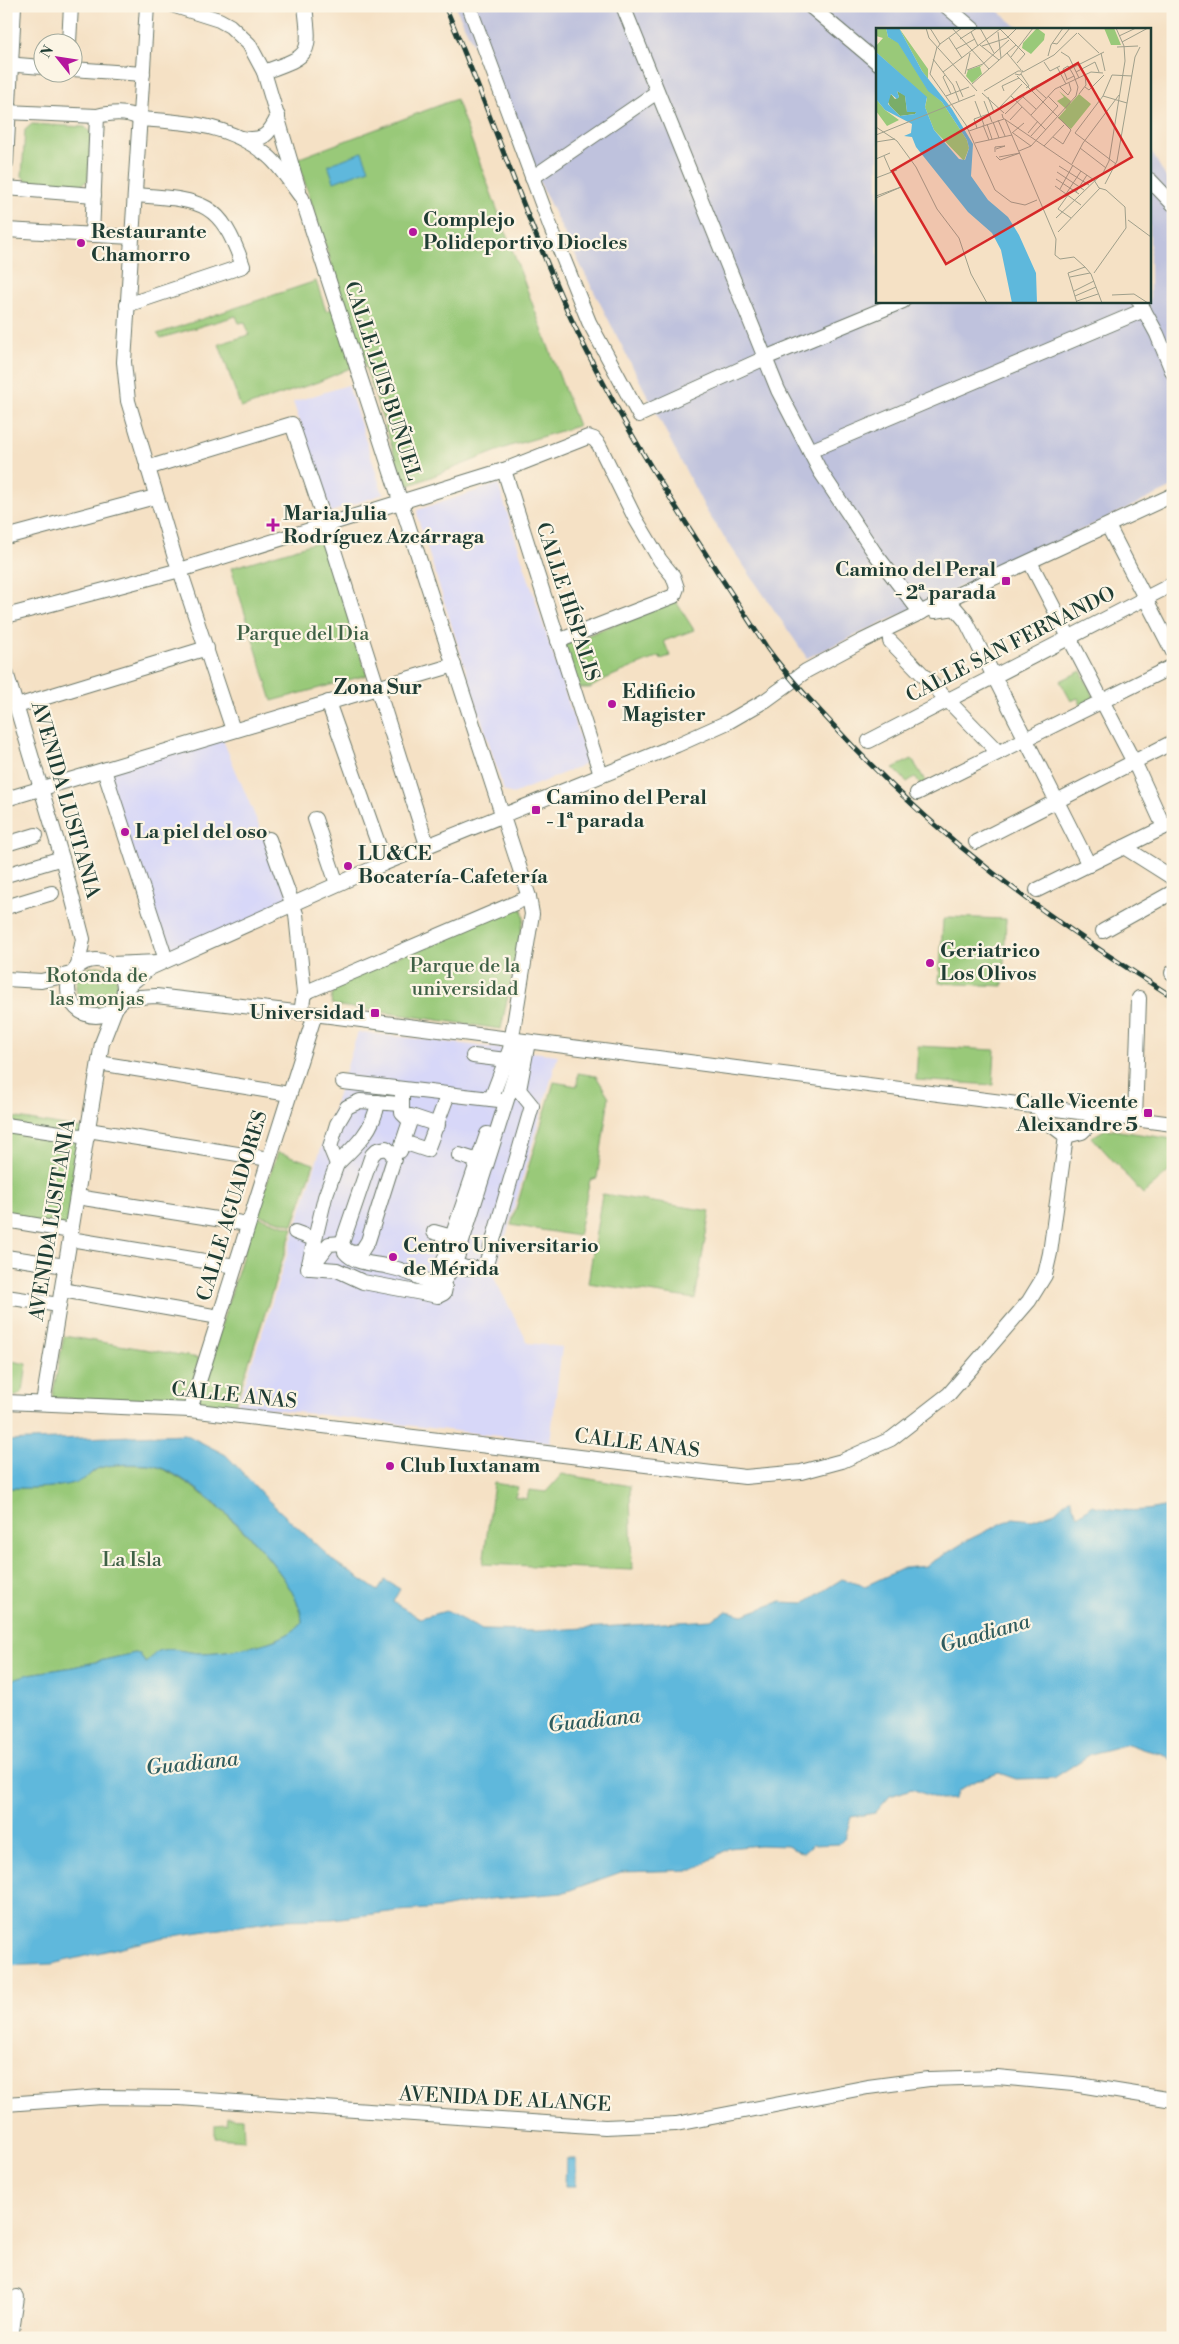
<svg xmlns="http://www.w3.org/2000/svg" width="1179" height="2344" viewBox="0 0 1179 2344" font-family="'Libre Bodoni',serif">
<rect width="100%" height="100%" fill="#fcf5e5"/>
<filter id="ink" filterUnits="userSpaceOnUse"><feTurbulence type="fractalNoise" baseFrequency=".02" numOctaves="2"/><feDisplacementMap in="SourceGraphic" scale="10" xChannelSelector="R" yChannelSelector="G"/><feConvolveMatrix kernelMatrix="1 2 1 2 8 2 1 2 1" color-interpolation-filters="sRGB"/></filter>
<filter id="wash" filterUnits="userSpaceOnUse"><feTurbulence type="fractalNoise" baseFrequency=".0096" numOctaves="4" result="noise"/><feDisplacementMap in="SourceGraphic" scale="20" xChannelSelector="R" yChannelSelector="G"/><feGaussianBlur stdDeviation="1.12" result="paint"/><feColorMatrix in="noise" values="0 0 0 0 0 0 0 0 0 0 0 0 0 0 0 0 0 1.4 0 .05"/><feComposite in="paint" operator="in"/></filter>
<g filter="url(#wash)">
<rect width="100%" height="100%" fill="#f5e1c5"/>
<g fill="#d7d7f8">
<polygon points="348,385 383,494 331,512 293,402"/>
<polygon points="498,484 588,763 513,794 504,791 418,519 417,510"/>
<polygon points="220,733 292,904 166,960 104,770"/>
<polygon points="358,1032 558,1055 494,1278 528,1343 562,1347 550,1442 237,1405 264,1327"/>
</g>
<polygon fill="#bfc2dd" points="455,6 992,6 1020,29 878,29 878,301 1150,301 1150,149 1173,190 1173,487 807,658 707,512 561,227"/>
<g fill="#99c979" stroke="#5c8356">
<polygon points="456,99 578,426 510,446 405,487 364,362 318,382 241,408 219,344 249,335 245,322 239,323 236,316 161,338 157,334 316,281 326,311 345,305 297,159"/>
<polygon points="32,124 85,127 91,133 88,180 80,186 28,183 22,176 25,130"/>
<polygon points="324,540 367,675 272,701 231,568"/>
<polygon points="675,600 694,630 664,641 670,656 661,659 660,656 607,678 590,688 579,688 564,645"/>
<polygon points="1081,671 1095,699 1081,705 1078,698 1071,701 1060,681"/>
<polygon points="912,759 926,782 920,785 915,777 907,782 893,768"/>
<polygon points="521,903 524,918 501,1029 339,1006 332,1004 331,999 337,983"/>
<polygon points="949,917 1006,919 1003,986 939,983 943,920"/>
<circle cx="97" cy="987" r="21"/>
<polygon points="918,1046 995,1050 993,1085 916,1080"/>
<polygon points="578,1073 596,1076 609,1097 597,1178 590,1180 578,1236 511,1225 554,1082 577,1086"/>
<polygon points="6,1116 88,1130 71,1231 6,1220"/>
<polygon points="1106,1129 1173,1139 1173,1168 1143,1194 1092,1137"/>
<polygon points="278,1152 314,1164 293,1225 256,1214"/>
<polygon points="602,1194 710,1211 695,1299 588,1283"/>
<polygon points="255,1216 293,1228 234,1408 197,1404"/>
<polygon points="64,1336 199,1358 189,1402 52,1398"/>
<polygon points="6,1360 27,1364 23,1391 17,1396 6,1396"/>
<path d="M150,1465C193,1473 302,1577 302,1622C287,1645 223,1653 197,1653C186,1652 174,1648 163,1650C154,1652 152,1660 145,1663L142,1657L135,1653L73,1667L29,1674L10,1682L6,1694V1488C29,1488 54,1489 76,1482C86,1480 91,1472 99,1468C114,1463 134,1465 150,1465Z"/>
<polygon points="562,1474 630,1486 632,1570 483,1564 494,1483 518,1487 515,1497 527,1499 529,1490 546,1492"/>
<polygon points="228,2117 243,2118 244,2140 215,2138 215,2125 227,2124"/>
</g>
<g fill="#5eb8dc" stroke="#3e7a88">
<polygon points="362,152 369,169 334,182 328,165"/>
<path d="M185,1434L226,1455L268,1500L335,1562L378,1591L385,1580L400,1589L393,1602L420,1618L446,1611L482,1630L537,1631L711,1620L727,1611L743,1615L779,1602L804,1603L842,1579L865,1586L904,1568L926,1566L968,1540L1013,1518L1032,1520L1055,1512L1070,1498L1078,1516L1092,1505C1117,1512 1148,1513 1173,1504V1761L1164,1754L1145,1750L1128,1744L1091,1754L1054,1778L1016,1779L999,1773L978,1780L959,1790L954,1799L940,1800L912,1789L890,1796L875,1813L851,1817L845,1838L839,1844L812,1845L803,1853L787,1846L760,1845L729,1848L694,1870L621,1872L562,1893L490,1899L442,1908L398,1911L332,1919L280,1920L160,1938L52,1964L6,1966V1694L13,1679L29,1674L73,1667L135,1653L140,1654L145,1663C151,1660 153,1653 159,1651C171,1647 186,1652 198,1653C223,1653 287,1645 302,1622C303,1579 193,1470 150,1465C135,1464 111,1463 97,1469C90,1473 87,1479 78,1482C55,1489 30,1488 6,1488V1441Z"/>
<polygon points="566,2159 576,2159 576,2186 565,2186"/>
</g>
</g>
<g filter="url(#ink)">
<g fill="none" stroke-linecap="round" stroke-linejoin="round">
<g stroke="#6a7667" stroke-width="16">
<g id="minor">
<polyline points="147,6 124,362 128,401 175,558 180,570 233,730"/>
<polyline points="175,6 219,20 230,26 249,44 264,72 299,190"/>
<polyline points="469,6 551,228 589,322 639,415 765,358 903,301"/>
<polyline points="623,6 778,390 820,471 874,552 921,613"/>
<polyline points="810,6 878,63"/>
<polyline points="946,6 973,29"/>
<polyline points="69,42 71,6"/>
<polyline points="6,64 42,67"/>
<polyline points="72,69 143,74"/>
<path d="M264,72C311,55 311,56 305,6"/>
<polyline points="6,112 97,116 92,235"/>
<path d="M97,116C110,113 128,111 140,119C187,122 230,124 268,156C281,167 291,184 302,198L529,897L532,914L510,1049L491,1099"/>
<path d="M241,138C263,142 269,135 278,116"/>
<polyline points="6,163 14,6"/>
<polyline points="532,178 657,92"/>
<polyline points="1150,180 1173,204"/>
<polyline points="6,188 94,195"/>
<polyline points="6,230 132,237"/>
<polyline points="1139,301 1157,334 1173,373"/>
<path d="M127,305L243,266C220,199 201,200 135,195"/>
<polyline points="810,451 1144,310"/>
<polyline points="147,468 292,424 326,525 427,845"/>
<polyline points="504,470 601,775"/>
<polyline points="1108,526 1173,652"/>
<polyline points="6,537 155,497"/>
<polyline points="1030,562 1138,770 1164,827"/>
<polyline points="935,611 955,608 966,621 1089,865"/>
<polyline points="6,616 180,570 504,470 588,437 594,439 599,445 635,518 660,560 673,576 677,588 674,596 558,641"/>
<polyline points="890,641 998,752"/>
<polyline points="6,672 62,858 83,939 78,965"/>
<polyline points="328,702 385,863"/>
<polyline points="17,706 207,648"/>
<polyline points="869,741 1173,584"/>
<polyline points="104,770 166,960"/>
<polyline points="917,793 1173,666"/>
<polyline points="6,799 454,665"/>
<polyline points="315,819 337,884"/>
<polyline points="269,839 296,914 304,993 301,1013"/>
<polyline points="976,842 1173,742"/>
<polyline points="6,844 36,835"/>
<polyline points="1124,847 1173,878"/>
<polyline points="6,875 62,858"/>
<polyline points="1037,890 1173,823"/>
<polyline points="6,907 52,893"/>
<polyline points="1103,931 1173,892"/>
<circle cx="96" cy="988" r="28"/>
<polyline points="111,964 158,962"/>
<polyline points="1172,973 1173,972"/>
<polyline points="6,979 41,981 71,974"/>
<polyline points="124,989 150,968 385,863 677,745 728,722 766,700 806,671 862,641 959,594 1173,495"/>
<polyline points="304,993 529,897"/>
<polyline points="122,998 156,996 330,1016 1173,1124"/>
<polyline points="473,1056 506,1060"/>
<polyline points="99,1063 289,1094"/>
<polyline points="343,1082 499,1100"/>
<polyline points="1038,1107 1050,1124 1066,1136 1082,1132 1100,1115"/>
<polyline points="1135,1120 1139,998"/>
<polyline points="410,1121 411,1116 438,1125"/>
<polyline points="6,1125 87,1137"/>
<polyline points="88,1130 269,1159"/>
<polyline points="403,1142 427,1150 448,1094"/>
<path d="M386,1148L392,1153L394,1159L368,1241L361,1252C352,1254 345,1252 342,1243L372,1155L377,1150Z"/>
<polyline points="400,1151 410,1121 402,1113 402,1095"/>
<polyline points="459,1155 478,1161"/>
<path d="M337,1164C356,1146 374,1129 378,1102"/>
<polyline points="77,1197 248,1224"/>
<polyline points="6,1220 71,1231"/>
<polyline points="295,1232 314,1239"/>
<polyline points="434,1232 452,1237"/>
<polyline points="70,1239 235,1266"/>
<polyline points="342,1243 329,1244 311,1268 308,1268 325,1197 337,1164 330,1147 337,1124 347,1107 360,1101 401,1104"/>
<path d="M345,1252C355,1264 372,1263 385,1266C401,1269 423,1277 436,1287"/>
<polyline points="6,1257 65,1266"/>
<polyline points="311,1268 337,1270 363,1282 438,1296 444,1293 445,1288"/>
<polyline points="437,1281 487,1134"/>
<polyline points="429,1282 443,1282 455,1264 522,1052 528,1042 519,1090 532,1106 485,1268 466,1268 455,1264"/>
<polyline points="62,1290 219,1317"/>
<polyline points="6,1297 59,1305"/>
<polyline points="6,1402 190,1410 745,1477 801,1472 842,1461 891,1439 949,1394 1029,1301 1045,1275 1050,1253 1066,1136"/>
<polyline points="43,1403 102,1043 116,1007"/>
<polyline points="190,1410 315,1014"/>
<polyline points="6,2104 102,2097 179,2098 605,2127 676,2124 868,2087 929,2079 997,2077 1073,2084 1173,2100"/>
<polyline points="11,2338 17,2297"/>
</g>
</g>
<use href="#minor" stroke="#fff" stroke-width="14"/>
<g stroke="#1f3d34" stroke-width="5">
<path id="rail" d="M445,6C489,107 523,212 568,312C622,430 696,539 767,648C787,676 810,700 833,725C935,837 1045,917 1173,997"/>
</g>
<use href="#rail" stroke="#fcf5e5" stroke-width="3" stroke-dasharray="9" stroke-linecap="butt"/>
</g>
</g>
<g fill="#b5179e" stroke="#fcf5e5" stroke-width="2">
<circle cx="413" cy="232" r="5"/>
<circle cx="81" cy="243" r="5"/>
<path d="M270.5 517.5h5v5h5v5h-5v5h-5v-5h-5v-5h5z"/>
<rect x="1001" y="576" width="10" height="10" rx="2.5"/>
<circle cx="612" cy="704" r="5"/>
<rect x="531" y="805" width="10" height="10" rx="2.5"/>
<circle cx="125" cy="832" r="5"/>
<circle cx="348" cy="866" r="5"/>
<circle cx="930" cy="963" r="5"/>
<rect x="370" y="1008" width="10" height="10" rx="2.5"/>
<rect x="1143" y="1108" width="10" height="10" rx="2.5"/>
<circle cx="393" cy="1257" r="5"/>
<circle cx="390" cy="1466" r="5"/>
</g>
<g text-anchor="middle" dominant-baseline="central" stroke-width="4.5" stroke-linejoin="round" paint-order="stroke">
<g font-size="20" font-weight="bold" fill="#1f3d34" stroke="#fcf5e5" text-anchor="start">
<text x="423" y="220">Complejo<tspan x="423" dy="23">Polideportivo Diocles</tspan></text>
<text x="91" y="232">Restaurante<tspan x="91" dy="23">Chamorro</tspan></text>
<text x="283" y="514">Maria Julia<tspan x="283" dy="23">Rodríguez Azcárraga</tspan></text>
<text x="996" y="570" text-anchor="end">Camino del Peral<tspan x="996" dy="23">- 2ª parada</tspan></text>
<text x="622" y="692">Edificio<tspan x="622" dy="23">Magister</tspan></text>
<text x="546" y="798">Camino del Peral<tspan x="546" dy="23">- 1ª parada</tspan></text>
<text x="135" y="832">La piel del oso</text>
<text x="358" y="854">LU&amp;CE<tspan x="358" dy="23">Bocatería-Cafetería</tspan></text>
<text x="940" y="951">Geriatrico<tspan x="940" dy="23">Los Olivos</tspan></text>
<text x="365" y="1013" text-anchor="end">Universidad</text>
<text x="1138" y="1102" text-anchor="end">Calle Vicente<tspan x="1138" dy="23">Aleixandre 5</tspan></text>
<text x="403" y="1246">Centro Universitario<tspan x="403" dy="23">de Mérida</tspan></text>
<text x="400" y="1466">Club Iuxtanam</text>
</g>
<g font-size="20" fill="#1f3d34" stroke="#fcf5e5">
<text transform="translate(382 381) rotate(72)">CALLE LUIS BUÑUEL</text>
<text transform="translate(567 602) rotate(72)">CALLE HÍSPALIS</text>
<text transform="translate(1011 645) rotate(-27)">CALLE SAN FERNANDO</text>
<text transform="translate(65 800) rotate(74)">AVENIDA LUSITANIA</text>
<text transform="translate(233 1206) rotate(-73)">CALLE AGUADORES</text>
<text transform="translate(53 1220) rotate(-81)">AVENIDA LUSITANIA</text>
<text transform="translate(234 1396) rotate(6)">CALLE ANAS</text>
<text transform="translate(637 1444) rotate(7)">CALLE ANAS</text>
<text transform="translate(505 2100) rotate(3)">AVENIDA DE ALANGE</text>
</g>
<g font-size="20" fill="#3e6045" stroke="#fcf5e5">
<text x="303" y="634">Parque del Dia</text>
<text x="465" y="966">Parque de la<tspan x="465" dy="23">universidad</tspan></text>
<text x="97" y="976">Rotonda de<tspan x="97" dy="23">las monjas</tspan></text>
<text x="132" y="1560">La Isla</text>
</g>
<g font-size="21" font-weight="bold" fill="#1f3d34" stroke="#fcf5e5">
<text x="378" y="688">Zona Sur</text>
</g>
<g font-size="21" font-style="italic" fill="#2f5c5e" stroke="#fcf5e5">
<text transform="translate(985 1634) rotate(-16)">Guadiana</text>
<text transform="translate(594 1721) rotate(-6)">Guadiana</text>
<text transform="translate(192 1764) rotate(-6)">Guadiana</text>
</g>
</g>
<g transform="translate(876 28)">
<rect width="275" height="275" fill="#f5e1c5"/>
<path d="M0,0H10L12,9L22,14L52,62L66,74L91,112L93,120L88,133L58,102L49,79L51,70L0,24V18L7,10L0,8ZM23,0L52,41V51L46,43ZM161,0L169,6L168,12L155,26L146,20L147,15ZM228,0H238L245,17H235ZM107,37L104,39L106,46L96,55L90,48L92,42ZM183,63L195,73L194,76L203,66L215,76L195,101L182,90L190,81L181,73L188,69ZM0,71L9,82L23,92L11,98L0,83Z" fill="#99c979"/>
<path d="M21,63L29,67L31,84L42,82L39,86L24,88L14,78L11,72L15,66L19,71L23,69Z" fill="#7aad69"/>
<path d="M10,0H23L46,43L76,81L97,116L95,148L112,172L132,189L143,207L160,245L161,275H136L125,222L116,205L92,184L40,119L36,109L28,108L35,105L36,96L9,82L0,71V24L51,69L49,79L58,102L83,131L89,132L93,120L91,112L66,74L52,63L22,15L12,9ZM21,63L29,68L31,84H40L39,86L24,88L12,76L15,66L21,71L23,69Z" fill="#5eb8dc" fill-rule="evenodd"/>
<path fill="none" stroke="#9f9f8b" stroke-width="1" d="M50,0L53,10L101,63M54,0L64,16L62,19M76,0L113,41M104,0L118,25M124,1L149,26L141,35M95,4L102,18M122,4L125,30M202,5L223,25M243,8L260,0M73,10L86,30M84,11L101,0M246,14L272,0M176,15L181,16L194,0M64,16L86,0M104,17L123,32M106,18L131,10L141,0M61,19L54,46L90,97L119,162L135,174L149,177L161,172M241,19L262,18M80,21L99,11M185,24L193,29L203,50M131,25L145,42M225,25L229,43M172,28L175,17L187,0M135,29L157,0M57,31L77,57L83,73M168,34L174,43L184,38M181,39L190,56M91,42L107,36L133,12M67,44L124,1M147,44L178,27L201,5M200,44L219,34L223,44M89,46L94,25M145,46L153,58L150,60M69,47L67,49L75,66M141,48L195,102L187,116L177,109M191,51L187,41L192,38L194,41M190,52L198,48L194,41M80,53L87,69M96,56L140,17M158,59L170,70M184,59L192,67L195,62L193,55M209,59L213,62L228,47M108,63L142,43H147L144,47L139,46M128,63L126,58L143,50M106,65L128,85M203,66L210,57L209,47M70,68L93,59M135,68L170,102M227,68L251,75M147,69L160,81M99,73L108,97M108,73L116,94M124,79L146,56M126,86L127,90L218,152L223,160L230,162L249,179L250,200L218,245M129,86L156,60L228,24M155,87L179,61L215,44L227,45M129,91L180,211L179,227L184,231L198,229L209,239L215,246L226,275M122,92L129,108M134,92L146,79M117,94L123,110M111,96L116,111M107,97L113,112M0,99L21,113L40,139L61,181L83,210L95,246L111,275M101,100L98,91L118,84L112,69M93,103L128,91M136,105L148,95M137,105L155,118M152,105L162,93M0,107L99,67M155,108L182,78L172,68M0,114L19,111M99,115L136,107M168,118L188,97M204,120L230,140M143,123L155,118L200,68L202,59L198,48M119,124V119L129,118L120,121M8,128L15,144M120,128L124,132L144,125L123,129M0,131L14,125M196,136L207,115L243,67M240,136L199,105L227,68L236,47L256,48M183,138L213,157M181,144L208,162M0,150L21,142M180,151L203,166M229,156L241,133L259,29L264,19M179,158L205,177M184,161L197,137M200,164L211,147M190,166L205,143M192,167L182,181L195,190M0,168L25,159L0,170M180,190L227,145L233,133L249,33L248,18L240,0M252,192L275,209M182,204L224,160M194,249L214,245M198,263L218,253M236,267L258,266L272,275M199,268L220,259M201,273L222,266M201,275L192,245L209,239"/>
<path fill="#d62828" fill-opacity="0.15" stroke="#d62828" stroke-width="2.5" d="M202,35L256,129L70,236L16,143Z"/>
<rect width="275" height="275" fill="none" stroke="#1f3d34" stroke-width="2.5"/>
</g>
<rect width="1179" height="2344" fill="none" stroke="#fcf5e5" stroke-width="25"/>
<g transform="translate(58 58) rotate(300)"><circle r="24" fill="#fcf5e5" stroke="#a4ab9e"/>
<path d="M0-4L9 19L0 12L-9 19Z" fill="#b5179e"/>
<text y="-8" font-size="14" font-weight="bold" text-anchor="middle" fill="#1f3d34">N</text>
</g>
</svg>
